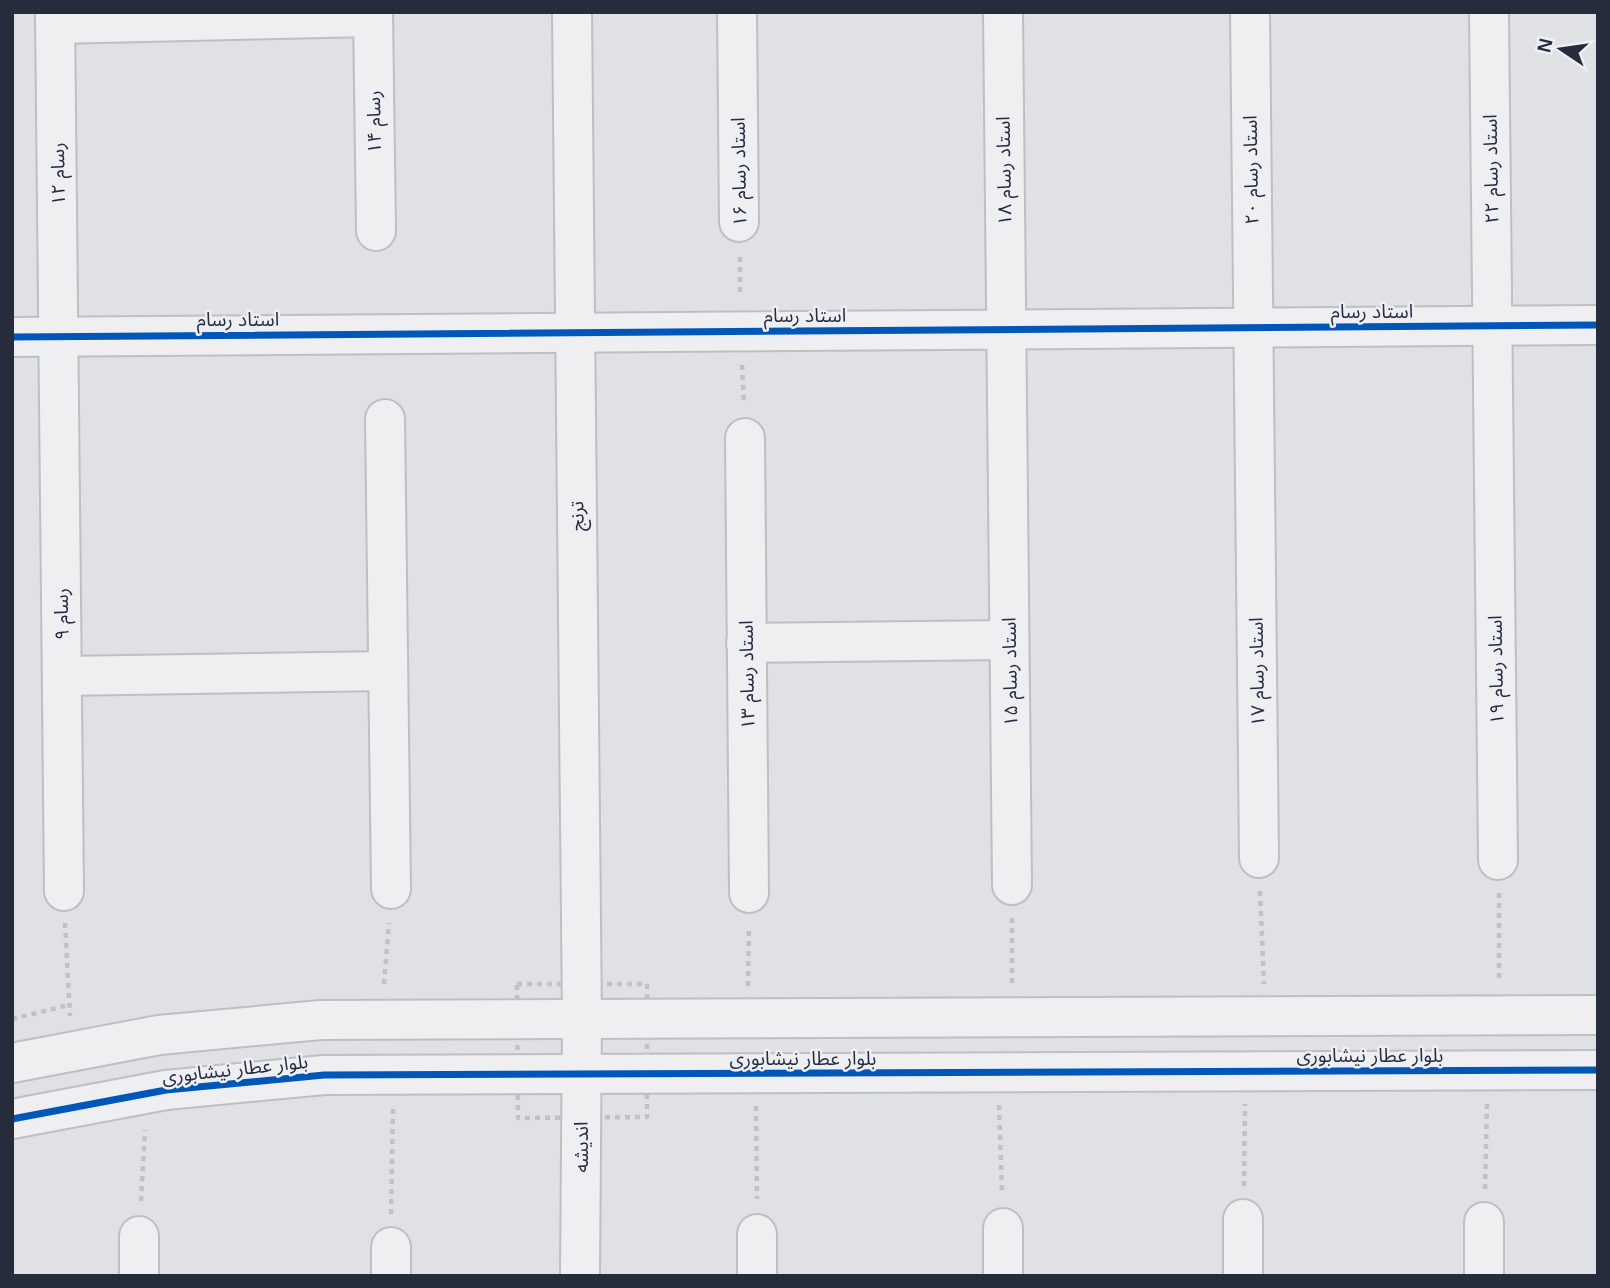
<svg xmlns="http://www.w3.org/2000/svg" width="1610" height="1288" viewBox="0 0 1610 1288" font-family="Helvetica,'Noto Sans Arabic',sans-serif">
<rect width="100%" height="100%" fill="#dfe1e5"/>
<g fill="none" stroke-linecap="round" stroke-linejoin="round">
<g stroke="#bebfc3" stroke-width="42">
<g id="minor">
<polyline points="55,12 64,891"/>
<polyline points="373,12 376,231"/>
<polyline points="572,12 582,1019 580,1276"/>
<polyline points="737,12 739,222"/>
<polyline points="1003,12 1012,885"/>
<polyline points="1250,12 1259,858"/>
<polyline points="1489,12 1498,860"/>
<polyline points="55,24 373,17"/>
<polyline points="12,337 1598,325"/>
<polyline points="385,419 391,889"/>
<polyline points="745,438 749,893"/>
<polyline points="746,643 1009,640"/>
<polyline points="62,676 388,671"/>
<polyline points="12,1063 159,1035 321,1020 1598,1015"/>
<polyline points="12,1119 166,1090 324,1075 1598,1070"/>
<polyline points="1243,1219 1243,1276"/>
<polyline points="1484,1222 1484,1276"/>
<polyline points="1003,1228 1003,1276"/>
<polyline points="757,1234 757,1276"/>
<polyline points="139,1236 139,1276"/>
<polyline points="391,1247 391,1276"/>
</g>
</g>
<g stroke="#c1c2c8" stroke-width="4.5" stroke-dasharray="5 5" stroke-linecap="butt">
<polyline points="740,257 740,297"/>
<polyline points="742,365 744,405"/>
<polyline points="1260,891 1264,984"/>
<polyline points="1499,893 1499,983"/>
<polyline points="1012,918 1012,983"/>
<polyline points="65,923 70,1016"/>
<polyline points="384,984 389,923"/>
<polygon points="517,984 647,984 647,1117 518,1118"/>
<polyline points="748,986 749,928"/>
<polyline points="12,1019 69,1005"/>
<polyline points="999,1105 1002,1194"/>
<polyline points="756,1106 757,1199"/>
<polyline points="1244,1186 1245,1104"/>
<polyline points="1485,1189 1487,1103"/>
<polyline points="141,1201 145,1130"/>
<polyline points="391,1214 393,1107"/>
</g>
<use href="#minor" stroke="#efeff1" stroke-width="38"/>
<g stroke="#edeff5" stroke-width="11">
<g id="cycleway">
<polyline points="12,337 1598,325"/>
<polyline points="12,1119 166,1090 324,1075 1598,1070"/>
</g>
</g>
<use href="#cycleway" stroke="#0057b8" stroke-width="7"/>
</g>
<g text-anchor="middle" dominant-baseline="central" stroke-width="5" stroke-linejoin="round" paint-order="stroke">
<g font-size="19" fill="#272c3d" stroke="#edeff5">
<text transform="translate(374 122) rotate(-91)">رسام ۱۴</text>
<text transform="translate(1491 169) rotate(-91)">استاد رسام ۲۲</text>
<text transform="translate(1251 170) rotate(-91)">استاد رسام ۲۰</text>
<text transform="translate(1004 171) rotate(-91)">استاد رسام ۱۸</text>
<text transform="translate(739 172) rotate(-91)">استاد رسام ۱۶</text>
<text transform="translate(58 174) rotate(-91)">رسام ۱۲</text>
<text x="1372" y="311">استاد رسام</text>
<text x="805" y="315">استاد رسام</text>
<text x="238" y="319">استاد رسام</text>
<text transform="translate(577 516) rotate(-91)">ترنج</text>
<text transform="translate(61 614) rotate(-90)">رسام ۹</text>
<text transform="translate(1496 670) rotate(-91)">استاد رسام ۱۹</text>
<text transform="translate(1010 672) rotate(-91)">استاد رسام ۱۵</text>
<text transform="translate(1257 672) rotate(-91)">استاد رسام ۱۷</text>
<text transform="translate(747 675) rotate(-91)">استاد رسام ۱۳</text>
<text x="1370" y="1055">بلوار عطار نیشابوری</text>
<text x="803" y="1058">بلوار عطار نیشابوری</text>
<text transform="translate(235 1069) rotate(-6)">بلوار عطار نیشابوری</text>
<text transform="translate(581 1147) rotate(-90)">اندیشه</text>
</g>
</g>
<rect width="1610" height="1288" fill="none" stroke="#272c3d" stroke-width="28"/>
<g transform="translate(1561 49) rotate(283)" stroke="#edeff5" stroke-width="5" paint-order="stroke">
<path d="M0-5L12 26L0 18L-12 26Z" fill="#272c3d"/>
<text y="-10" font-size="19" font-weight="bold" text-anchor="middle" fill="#272c3d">N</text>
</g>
</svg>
